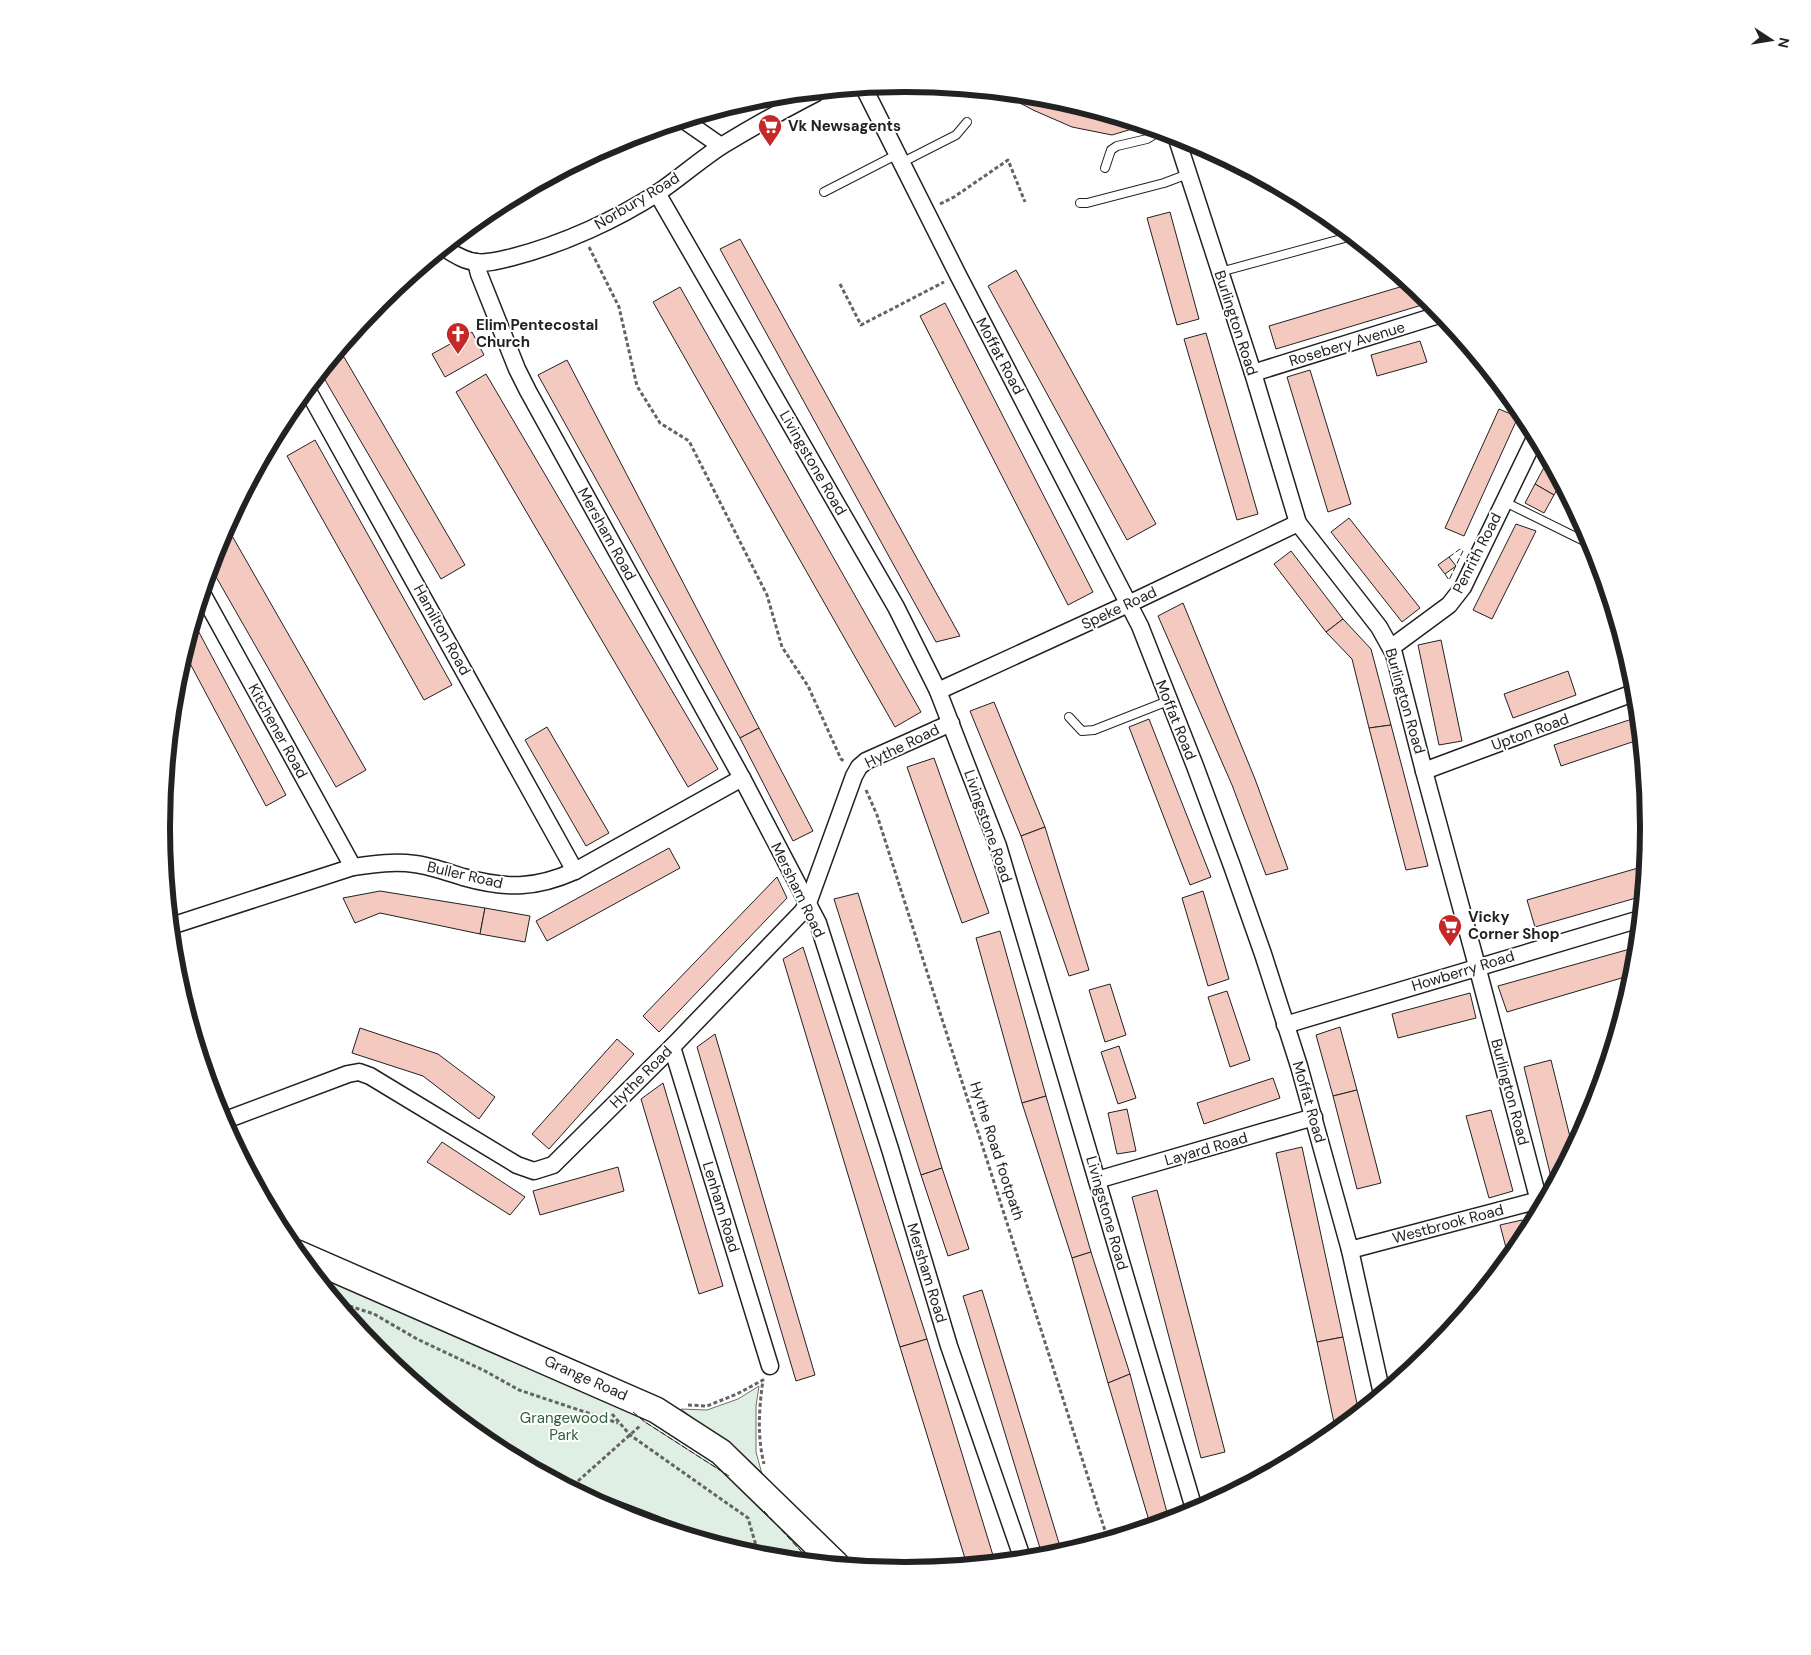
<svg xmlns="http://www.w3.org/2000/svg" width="1811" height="1655" viewBox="0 0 1811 1655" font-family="'DM Sans',sans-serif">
<rect width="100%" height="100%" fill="#fff"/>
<g fill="#e0efe3" stroke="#6f6f6f">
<polygon points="312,1270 622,1402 645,1422 740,1483 811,1562 760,1557 621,1515 492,1446 379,1353"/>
<polygon points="759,1386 756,1406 756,1452 765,1485 726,1444 681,1409 707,1410 738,1399"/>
</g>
<g fill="#f3c9c0" stroke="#222">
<polygon points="1001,93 1051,98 1142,126 1112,135 1072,127 1033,110"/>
<polygon points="1170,212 1199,319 1177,325 1147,218"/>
<polygon points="740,239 960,636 936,642 720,249"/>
<polygon points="1016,270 1156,524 1127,540 988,286"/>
<polygon points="1410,284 1418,291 1422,305 1276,349 1269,326"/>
<polygon points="680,287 921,712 895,727 653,302"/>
<polygon points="945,303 1093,592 1068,605 920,316"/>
<polygon points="472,332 484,355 445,377 432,354"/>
<polygon points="1206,333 1258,514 1237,520 1184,339"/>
<polygon points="1420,341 1427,362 1377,376 1371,355"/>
<polygon points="344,357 465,565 441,579 321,373 325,368"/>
<polygon points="567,360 759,728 740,738 538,375"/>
<polygon points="1310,370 1351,504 1328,512 1287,377"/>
<polygon points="486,374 718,769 688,787 456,392"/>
<polygon points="1507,394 1522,412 1520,414 1502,403"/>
<polygon points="1499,409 1518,417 1464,536 1445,528"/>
<polygon points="315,440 452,685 424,700 287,456"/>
<polygon points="1548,460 1561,483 1554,495 1535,484"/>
<polygon points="1535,484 1554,495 1544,513 1525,503"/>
<polygon points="1349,518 1420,608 1402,622 1331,532"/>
<polygon points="1516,524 1536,531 1492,619 1473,610"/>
<polygon points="227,527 366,770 336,787 211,568 218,543"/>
<polygon points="1291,551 1343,619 1326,632 1274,564"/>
<polygon points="1449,557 1456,566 1445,574 1438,565"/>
<polygon points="1183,603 1255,779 1288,869 1266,875 1232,785 1158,616"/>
<polygon points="1343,619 1371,649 1391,725 1369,728 1352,659 1326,632"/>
<polygon points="194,623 286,795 266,806 185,654"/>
<polygon points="1441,640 1462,741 1439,745 1418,645"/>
<polygon points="1568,671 1576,695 1513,718 1504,694"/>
<polygon points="994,702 1045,827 1021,836 970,711"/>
<polygon points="1638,717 1641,739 1561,766 1554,745"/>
<polygon points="1149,719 1211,877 1190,885 1129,727"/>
<polygon points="1391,725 1428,866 1406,870 1369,728"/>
<polygon points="547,727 609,833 586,846 525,740"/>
<polygon points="759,728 813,831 793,841 740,738"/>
<polygon points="934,758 989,913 962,923 907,767"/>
<polygon points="1045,827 1089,970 1069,976 1021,836"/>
<polygon points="669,848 680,868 547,941 536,921"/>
<polygon points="1645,866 1643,896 1535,927 1527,900"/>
<polygon points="777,877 787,898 659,1032 643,1016"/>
<polygon points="380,891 485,908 480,934 380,913 355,923 343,898"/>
<polygon points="1203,891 1229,979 1208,986 1182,898"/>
<polygon points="858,893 942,1168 921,1175 834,899"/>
<polygon points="485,908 530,916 525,942 480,934"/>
<polygon points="1000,931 1046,1096 1022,1103 976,938"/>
<polygon points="803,947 927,1339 900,1347 783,959"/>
<polygon points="1637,947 1635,974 1507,1012 1498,986"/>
<polygon points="1110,984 1126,1035 1105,1042 1089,990"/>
<polygon points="1227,991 1250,1060 1230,1067 1208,997"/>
<polygon points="1470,993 1476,1018 1398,1038 1392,1014"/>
<polygon points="1340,1027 1357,1090 1333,1096 1316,1035"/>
<polygon points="360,1028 438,1054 495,1097 479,1119 423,1076 352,1053"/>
<polygon points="715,1034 815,1375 796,1381 697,1047"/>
<polygon points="617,1039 634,1054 549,1149 532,1134"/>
<polygon points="1119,1046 1136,1098 1118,1104 1101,1052"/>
<polygon points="1551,1060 1573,1149 1559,1176 1551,1177 1524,1067"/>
<polygon points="1273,1078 1280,1098 1204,1124 1197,1103"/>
<polygon points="663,1083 723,1286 699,1294 641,1099"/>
<polygon points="1357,1090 1381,1183 1357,1189 1333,1096"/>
<polygon points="1046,1096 1091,1252 1072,1258 1022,1103"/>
<polygon points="1127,1109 1136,1151 1117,1154 1108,1113"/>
<polygon points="1491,1110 1513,1191 1489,1198 1466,1116"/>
<polygon points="442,1142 525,1197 510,1215 427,1162"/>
<polygon points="1302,1147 1343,1337 1317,1342 1276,1153"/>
<polygon points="618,1167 624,1191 540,1215 533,1191"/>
<polygon points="942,1168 969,1249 948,1256 921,1175"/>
<polygon points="1157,1190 1225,1452 1201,1458 1132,1197"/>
<polygon points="1522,1220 1526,1236 1509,1259 1500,1225"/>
<polygon points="1091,1252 1130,1374 1108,1383 1072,1258"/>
<polygon points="982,1290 1062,1553 1050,1557 1043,1558 963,1296"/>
<polygon points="1343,1337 1359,1413 1336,1432 1317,1342"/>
<polygon points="927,1339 995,1562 967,1565 900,1347"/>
<polygon points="1130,1374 1169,1520 1150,1524 1108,1383"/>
</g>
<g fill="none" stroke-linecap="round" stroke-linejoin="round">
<g stroke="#222" stroke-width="10">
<g id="lane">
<polyline points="901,163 956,135 967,122"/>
<polyline points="1105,168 1111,150 1117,146 1147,139 1160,131"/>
<polyline points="824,192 898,154"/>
<polyline points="1080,203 1087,203 1164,183 1188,174"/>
<polyline points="1220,272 1352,236"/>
<polyline points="1503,501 1594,546"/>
<polyline points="1069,717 1082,731 1094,730 1168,701"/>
<path d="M581,1493C622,1506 662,1522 702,1539"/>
</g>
</g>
<g stroke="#222" stroke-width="19">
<g id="street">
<polyline points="864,88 958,275 1140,626 1195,766 1232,866 1263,954 1299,1066 1350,1250 1382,1394"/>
<polyline points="685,121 721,146"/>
<polyline points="1176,136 1253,373 1298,523 1379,627 1394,654 1424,771 1477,966 1541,1209"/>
<polyline points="657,193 896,607 938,691 998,846 1195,1512"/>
<path d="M444,248C454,254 464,261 476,262C488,264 501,260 513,257C563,244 616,220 659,192C681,177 701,159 723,145C754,126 785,109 816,93"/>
<polyline points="476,262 479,274 517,369 528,391 742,778 818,923 890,1149 949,1346 1023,1560"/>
<polyline points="1253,373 1442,314"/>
<polyline points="307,389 575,871"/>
<polyline points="203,595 353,867"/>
<polyline points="1392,647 1449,605 1463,587 1536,436"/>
<polyline points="938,691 1139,599 1298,523"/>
<polyline points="1424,771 1636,692"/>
<path d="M171,926L353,867C374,864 394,861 415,864C431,866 447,872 463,877C506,889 535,889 575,871L742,778"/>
<polyline points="1285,1025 1640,919"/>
<polyline points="672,1047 770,1366"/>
<polyline points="223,1121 348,1074 359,1072 370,1076 517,1165 534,1171 553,1165 672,1047 802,912 808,903 854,776 859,767 866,761 951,723"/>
<polyline points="1097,1180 1314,1117"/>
<polyline points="1350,1250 1547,1198"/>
</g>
</g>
<g stroke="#222" stroke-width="28">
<polyline id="primary" points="297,1253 656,1410 721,1452 836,1564"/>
</g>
<g stroke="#646464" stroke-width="3" stroke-dasharray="4 2.5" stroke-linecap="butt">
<polyline points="940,204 954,197 1008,160 1025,202"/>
<polyline points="589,247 619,307 637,386 660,423 689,441 767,595 782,647 808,686 841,759 845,762"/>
<polyline points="840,284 861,325 944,282"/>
<polyline points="866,790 877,815 1108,1540"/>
<polyline points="337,1302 374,1314 417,1339 485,1371 519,1390 618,1423"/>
<path d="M688,1405L707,1406L737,1394L763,1380C759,1408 757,1436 764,1464"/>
<polyline points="612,1414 630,1435 748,1518 759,1556"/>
<polyline points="578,1481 641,1425"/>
</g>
<use href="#lane" stroke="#fff" stroke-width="8"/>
<use href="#street" stroke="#fff" stroke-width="16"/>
<use href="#primary" stroke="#fff" stroke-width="25"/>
<g stroke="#222" stroke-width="1" stroke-dasharray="6 2.5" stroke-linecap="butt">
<polyline points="1445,574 1449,580 1463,551 1460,549 1449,557"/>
<polyline points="633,1412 645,1422 729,1476"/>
<polyline points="764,1511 811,1562"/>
</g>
</g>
<defs>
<g id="supermarket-pin" transform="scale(1.25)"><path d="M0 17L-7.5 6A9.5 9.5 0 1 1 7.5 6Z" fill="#c62828" stroke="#fff"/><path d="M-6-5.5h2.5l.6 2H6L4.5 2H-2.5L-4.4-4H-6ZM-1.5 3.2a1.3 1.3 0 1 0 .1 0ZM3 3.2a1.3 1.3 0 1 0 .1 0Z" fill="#fff"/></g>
<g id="church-pin" transform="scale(1.25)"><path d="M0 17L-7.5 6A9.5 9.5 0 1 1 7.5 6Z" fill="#c62828" stroke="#fff"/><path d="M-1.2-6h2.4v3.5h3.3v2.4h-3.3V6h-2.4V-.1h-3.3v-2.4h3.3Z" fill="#fff"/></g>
</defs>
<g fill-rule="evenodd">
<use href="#supermarket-pin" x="770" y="126"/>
<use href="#church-pin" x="458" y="334"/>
<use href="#supermarket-pin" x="1450" y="926"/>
</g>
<g text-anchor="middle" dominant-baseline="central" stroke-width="4" stroke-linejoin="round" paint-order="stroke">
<g font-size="15" font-weight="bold" fill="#222" stroke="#fff" text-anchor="start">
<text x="788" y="126">Vk Newsagents</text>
<text x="476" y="325">Elim Pentecostal<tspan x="476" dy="17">Church</tspan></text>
<text x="1468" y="917">Vicky<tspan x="1468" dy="17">Corner Shop</tspan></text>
</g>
<g font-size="15" fill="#222" stroke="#fff">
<text transform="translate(637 201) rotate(-31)">Norbury Road</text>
<text transform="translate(1236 323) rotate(72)">Burlington Road</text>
<text transform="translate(1347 344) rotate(-17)">Rosebery Avenue</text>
<text transform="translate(1000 356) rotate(62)">Moffat Road</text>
<text transform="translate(813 463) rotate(60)">Livingstone Road</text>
<text transform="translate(607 534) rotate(61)">Mersham Road</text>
<text transform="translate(1477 553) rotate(-63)">Penrith Road</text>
<text transform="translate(1119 608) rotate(-25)">Speke Road</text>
<text transform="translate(442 630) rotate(61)">Hamilton Road</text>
<text transform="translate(1405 701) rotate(74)">Burlington Road</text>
<text transform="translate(1176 720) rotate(68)">Moffat Road</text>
<text transform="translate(278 731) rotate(61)">Kitchener Road</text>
<text transform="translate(1530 732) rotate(-20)">Upton Road</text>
<text transform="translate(902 746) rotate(-26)">Hythe Road</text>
<text transform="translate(988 826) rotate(71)">Livingstone Road</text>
<text transform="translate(465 875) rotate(13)">Buller Road</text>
<text transform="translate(798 890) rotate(64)">Mersham Road</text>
<text transform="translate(1463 971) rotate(-17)">Howberry Road</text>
<text transform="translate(641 1077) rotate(-45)">Hythe Road</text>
<text transform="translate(1510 1092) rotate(75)">Burlington Road</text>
<text transform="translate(1309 1102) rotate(74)">Moffat Road</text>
<text transform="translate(1206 1149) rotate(-16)">Layard Road</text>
<text transform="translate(997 1151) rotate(72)">Hythe Road footpath</text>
<text transform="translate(721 1207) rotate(73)">Lenham Road</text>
<text transform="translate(1107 1213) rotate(74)">Livingstone Road</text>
<text transform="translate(1448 1224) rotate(-15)">Westbrook Road</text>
<text transform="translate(927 1273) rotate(73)">Mersham Road</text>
<text transform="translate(586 1378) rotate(24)">Grange Road</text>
</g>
<g font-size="15" fill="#2f5e38" stroke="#fff">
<text x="564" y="1418">Grangewood<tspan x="564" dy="17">Park</tspan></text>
</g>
</g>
<path d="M0 0H1811V1655H0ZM170 827a735 735 0 1 1 1470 0a735 735 0 1 1-1470 0Z" fill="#fff" fill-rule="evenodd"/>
<path fill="none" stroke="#222" stroke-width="6" d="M170 827a735 735 0 1 1 1470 0a735 735 0 1 1-1470 0Z"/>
<g transform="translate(1771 40) rotate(102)" stroke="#ffffff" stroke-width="4" paint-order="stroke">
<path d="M0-4L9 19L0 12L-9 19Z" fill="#222222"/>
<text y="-8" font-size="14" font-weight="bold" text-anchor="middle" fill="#222222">N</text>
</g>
</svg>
